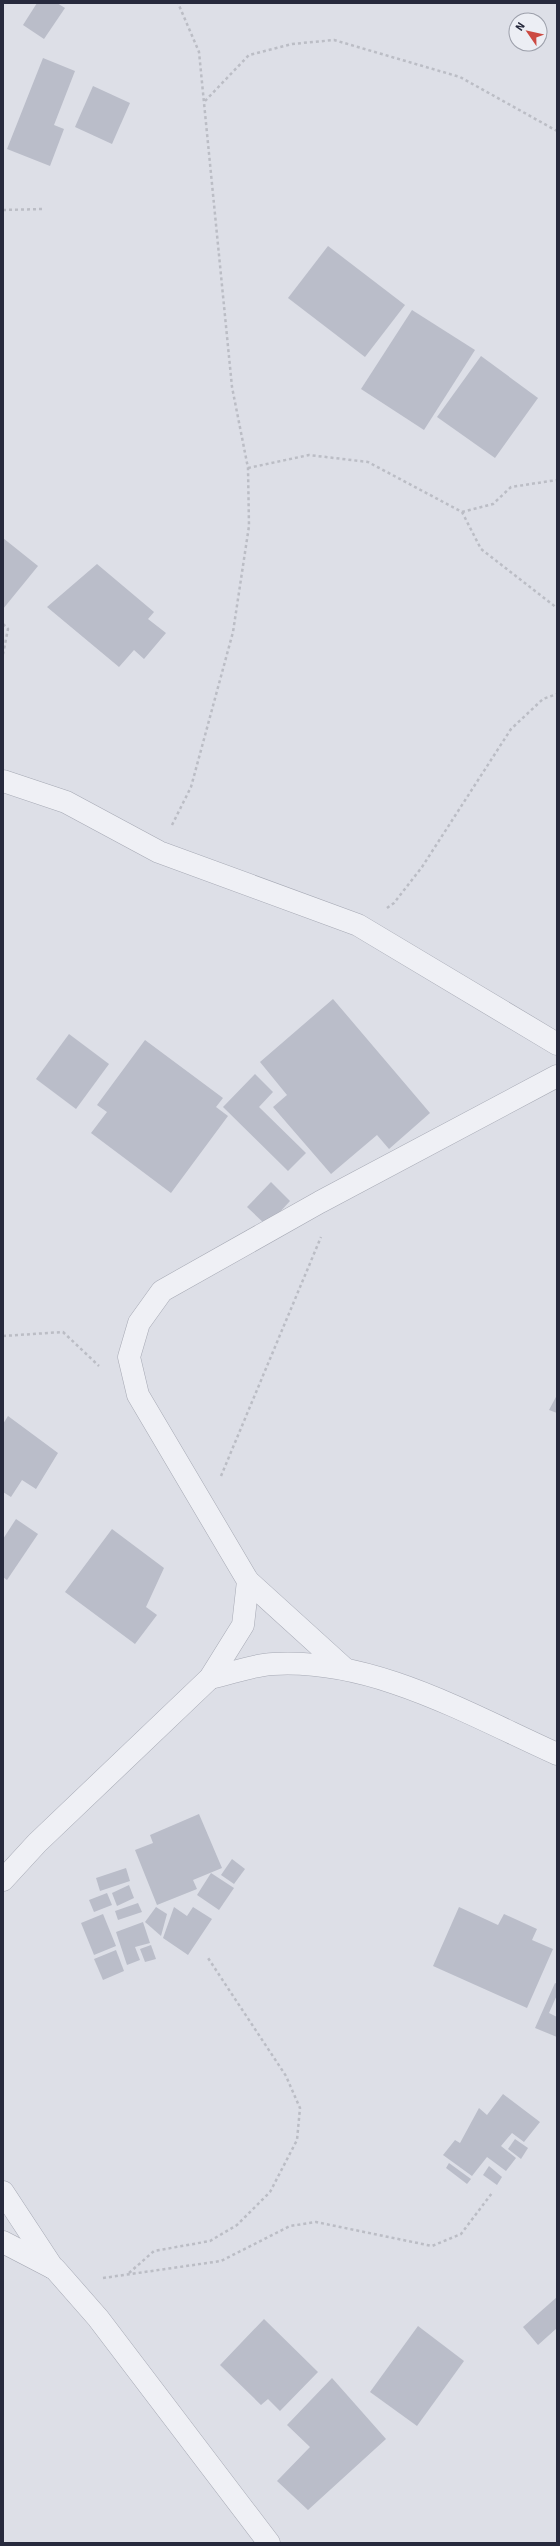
<svg xmlns="http://www.w3.org/2000/svg" width="560" height="2546" viewBox="0 0 560 2546" font-family="Signika,sans-serif">
<rect width="100%" height="100%" fill="#dddfe7"/>
<g fill="#babdc9">
<polygon points="37,3 57,3 65,8 44,39 23,25"/>
<polygon points="43,58 75,71 54,125 64,129 50,166 7,149"/>
<polygon points="93,86 130,103 112,144 75,127"/>
<polygon points="328,246 405,305 365,357 288,298"/>
<polygon points="412,310 475,350 424,430 361,389"/>
<polygon points="481,356 538,398 495,458 437,417"/>
<polygon points="3,538 38,566 3,609"/>
<polygon points="97,564 154,612 148,619 166,633 144,659 134,650 119,667 47,607"/>
<polygon points="333,999 430,1113 389,1149 377,1135 331,1174 273,1107 287,1095 260,1062"/>
<polygon points="69,1034 109,1064 76,1109 36,1079"/>
<polygon points="145,1040 223,1098 216,1107 228,1116 171,1193 91,1133 107,1112 97,1105"/>
<polygon points="255,1074 273,1092 259,1107 306,1153 288,1171 223,1107"/>
<polygon points="271,1182 290,1201 267,1226 247,1207"/>
<polygon points="557,1395 557,1413 549,1410"/>
<polygon points="8,1416 58,1453 36,1489 22,1480 11,1497 3,1492 3,1424"/>
<polygon points="16,1519 38,1534 7,1580 3,1577 3,1539"/>
<polygon points="112,1529 164,1568 146,1607 157,1615 135,1644 65,1592"/>
<polygon points="199,1814 222,1868 193,1880 197,1889 157,1905 135,1850 153,1843 150,1835"/>
<polygon points="232,1859 245,1869 234,1884 221,1875"/>
<polygon points="126,1868 130,1881 100,1891 96,1878"/>
<polygon points="211,1873 234,1888 219,1910 197,1895"/>
<polygon points="129,1885 134,1898 117,1906 112,1893"/>
<polygon points="107,1893 112,1905 94,1912 89,1900"/>
<polygon points="138,1903 142,1912 118,1920 115,1911"/>
<polygon points="156,1907 167,1914 161,1936 145,1922"/>
<polygon points="174,1907 187,1916 193,1907 212,1919 188,1955 163,1938"/>
<polygon points="459,1907 498,1925 504,1914 537,1929 532,1940 553,1949 527,2008 433,1966"/>
<polygon points="103,1914 116,1946 94,1955 81,1923"/>
<polygon points="143,1922 150,1943 135,1947 140,1960 127,1965 116,1932"/>
<polygon points="151,1945 156,1959 145,1962 140,1949"/>
<polygon points="116,1950 124,1971 103,1980 94,1959"/>
<polygon points="555,1983 557,1984 557,1995 549,2013 557,2017 557,2037 535,2028"/>
<polygon points="503,2094 540,2122 524,2142 512,2133 501,2146 516,2158 506,2171 487,2157 472,2176 443,2155 455,2140 460,2143 479,2108 487,2115"/>
<polygon points="515,2139 528,2148 521,2159 508,2149"/>
<polygon points="449,2163 471,2179 467,2184 446,2168"/>
<polygon points="489,2166 502,2177 497,2185 483,2175"/>
<polygon points="557,2297 557,2328 538,2345 523,2327"/>
<polygon points="264,2319 318,2372 280,2411 268,2399 261,2405 220,2365"/>
<polygon points="418,2326 464,2361 417,2426 370,2392"/>
<polygon points="332,2378 386,2439 308,2510 277,2481 310,2447 287,2425"/>
</g>
<g fill="none" stroke-linecap="round" stroke-linejoin="round">
<g stroke="#a6a9b4" stroke-width="23">
<g id="minor">
<polyline points="3,781 66,802 159,852 358,925 557,1044"/>
<polyline points="248,1581 345,1669"/>
<path d="M210,1678C230,1674 252,1665 273,1664C373,1658 468,1714 557,1754"/>
<polyline points="3,1880 37,1843 210,1678 243,1625 248,1581 138,1395 129,1357 139,1323 162,1291 320,1202 557,1076"/>
<polyline points="3,2192 53,2268"/>
<polyline points="3,2242 55,2269 98,2318 269,2543"/>
</g>
</g>
<g stroke="#bbbdc5" stroke-width="2.5" stroke-dasharray="3 3" stroke-linecap="butt">
<polyline points="205,101 249,55 292,44 334,40 460,77 557,131"/>
<polyline points="3,210 43,209"/>
<polyline points="248,468 309,455 368,462 462,512 481,549 557,608"/>
<polyline points="462,512 493,504 511,487 557,480"/>
<polyline points="3,624 8,629 3,654"/>
<polyline points="172,825 191,787 233,632 249,526 248,468 232,387 199,52 178,3"/>
<polyline points="387,908 394,903 422,867 511,729 543,699 557,694"/>
<polyline points="3,1336 63,1332 99,1366"/>
<polyline points="221,1476 321,1237"/>
<polyline points="129,2273 154,2251 210,2241 237,2225 270,2192 297,2140 300,2108 286,2076 208,1958"/>
<polyline points="103,2278 221,2261 290,2226 316,2222 432,2246 461,2234 492,2193"/>
</g>
<use href="#minor" stroke="#eff0f5" stroke-width="22"/>
</g>
<rect width="560" height="2546" fill="none" stroke="#272a3d" stroke-width="8"/>
<g transform="translate(528 32) rotate(304)"><circle r="19" fill="#eceef4" stroke="#9da0ab"/>
<path d="M0-3L7 15L0 10L-7 15Z" fill="#cc4a42"/>
<text y="-6" font-size="11" font-weight="bold" text-anchor="middle" fill="#272a3d">N</text>
</g>
</svg>
